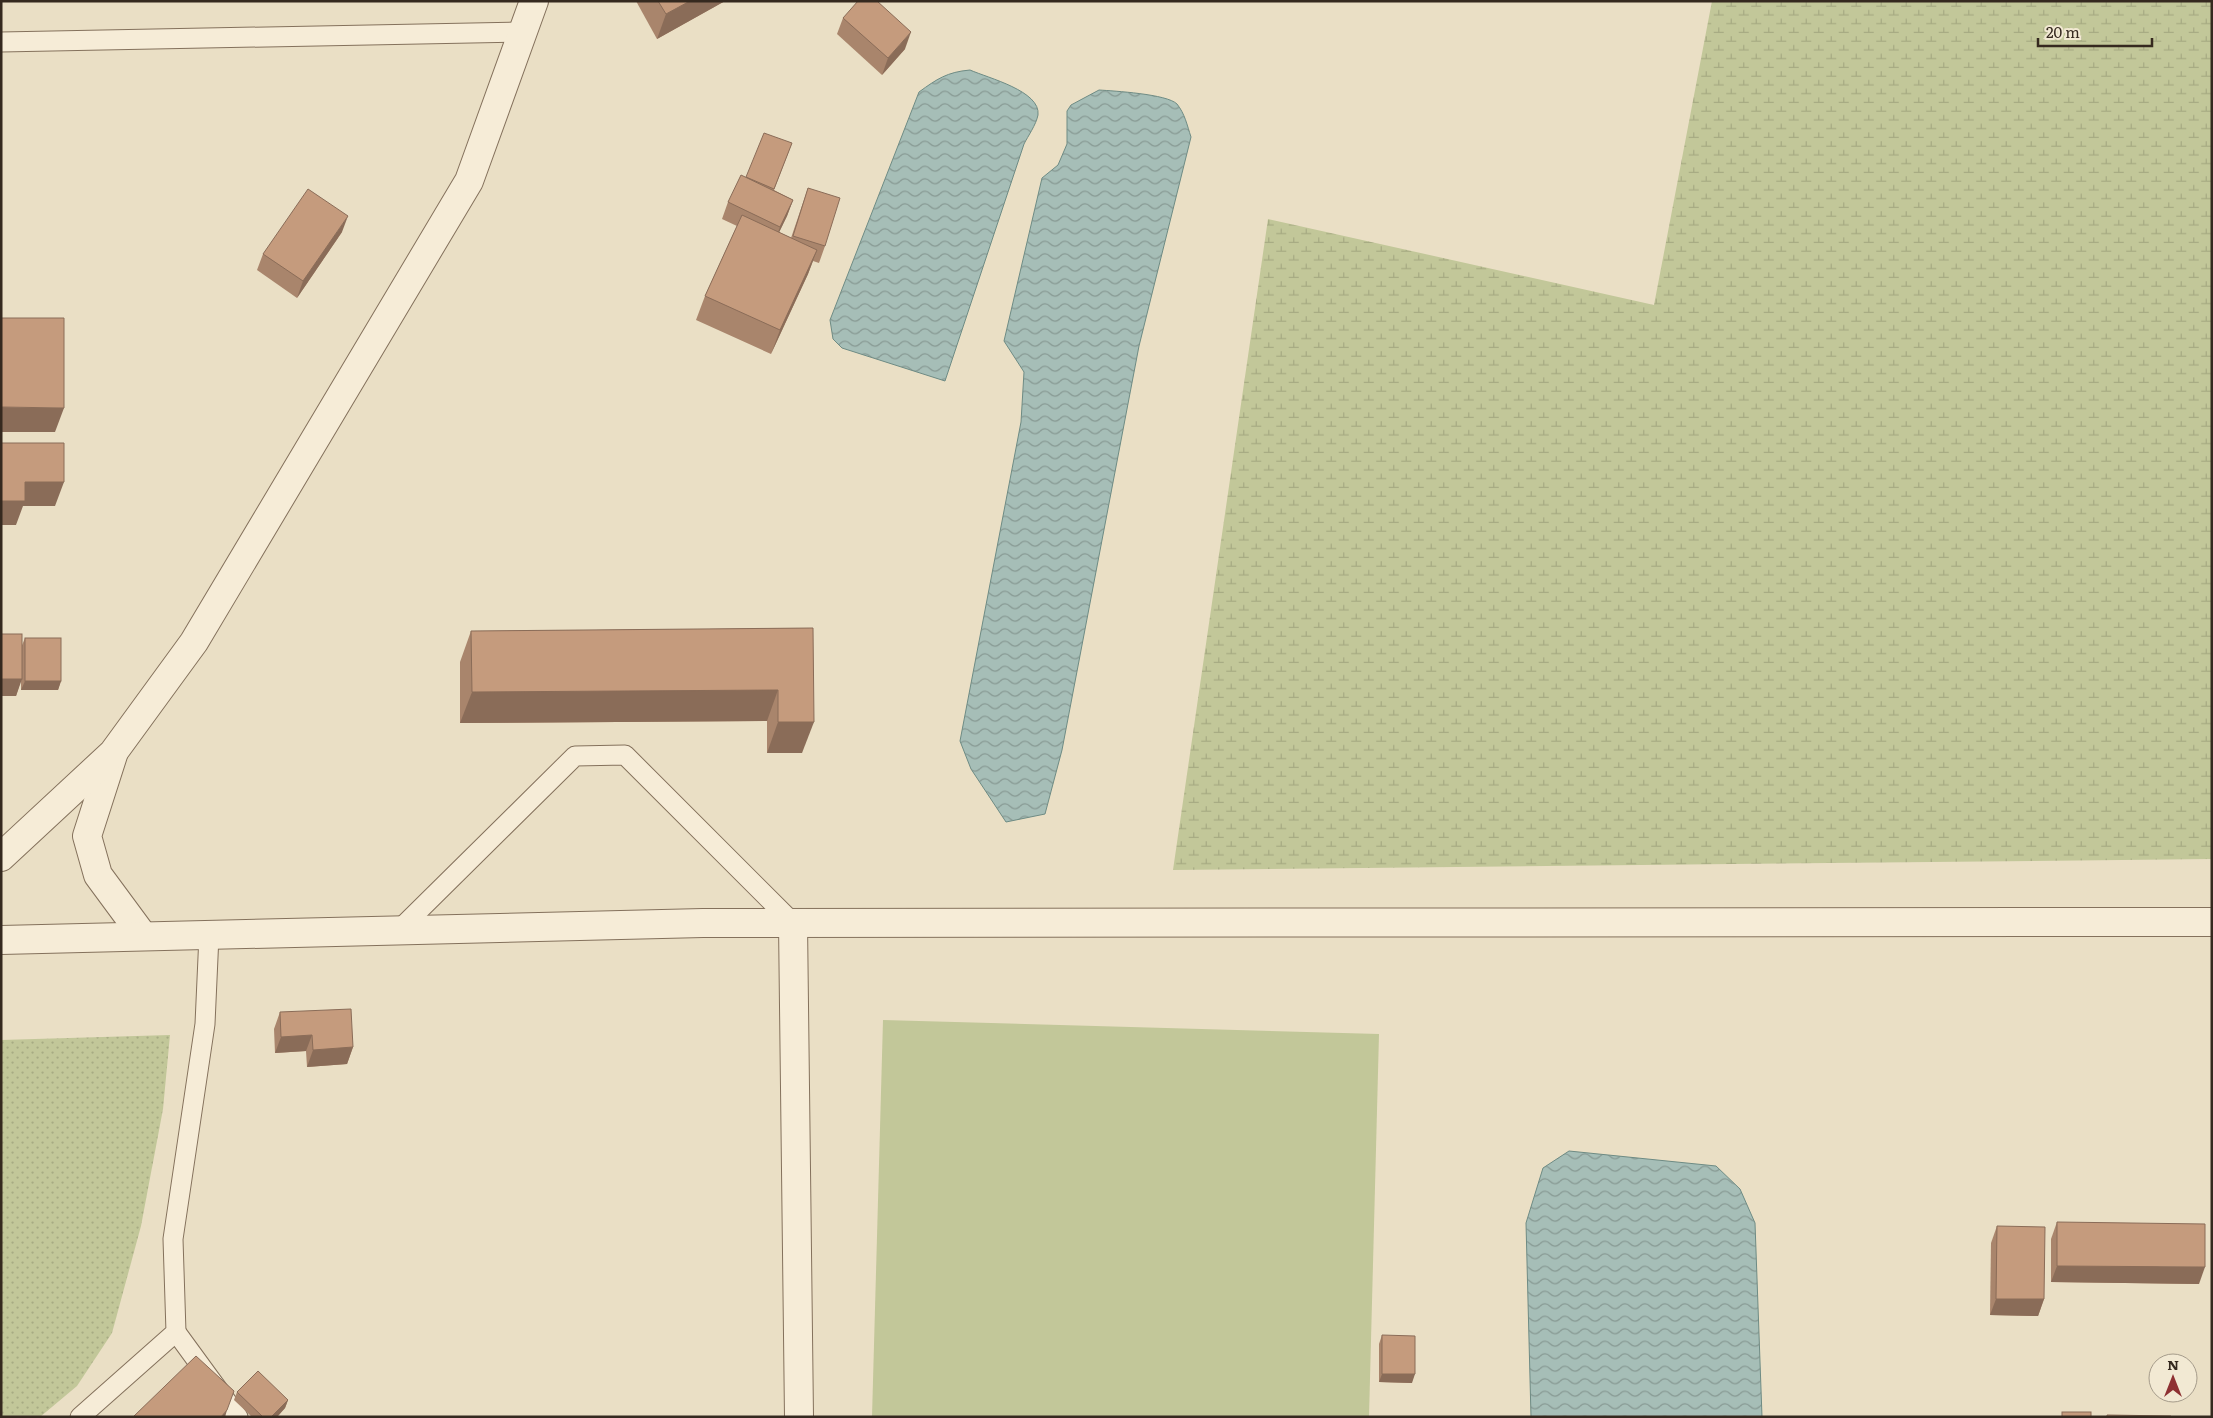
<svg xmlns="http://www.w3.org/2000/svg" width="2213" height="1418" viewBox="0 0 2213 1418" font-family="Literata,serif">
<defs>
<pattern id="grass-dots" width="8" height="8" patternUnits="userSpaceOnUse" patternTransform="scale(1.25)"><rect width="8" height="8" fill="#c2c799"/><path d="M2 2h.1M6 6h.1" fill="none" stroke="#a7ab83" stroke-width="1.8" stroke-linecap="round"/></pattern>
<pattern id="wetland-marsh" width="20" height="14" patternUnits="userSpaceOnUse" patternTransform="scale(1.25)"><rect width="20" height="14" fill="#c2c799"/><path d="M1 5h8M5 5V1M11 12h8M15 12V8" fill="none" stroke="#a7ab83"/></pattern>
<pattern id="water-waves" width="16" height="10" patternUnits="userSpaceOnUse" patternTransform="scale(1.25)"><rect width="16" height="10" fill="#a6beb7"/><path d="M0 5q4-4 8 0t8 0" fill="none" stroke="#889a94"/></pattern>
</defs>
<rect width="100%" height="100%" fill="#eadfc5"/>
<polygon fill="url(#grass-dots)" points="170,1035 163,1109 141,1226 112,1333 77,1386 40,1417 1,1417 1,1040"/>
<polygon fill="url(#wetland-marsh)" points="1712,1 2212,1 2212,859 1173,870 1268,219 1654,305"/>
<polygon fill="#c2c799" points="883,1020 1379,1034 1369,1417 872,1417"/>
<g fill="url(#water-waves)" stroke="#6e8b84">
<path d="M970,70C988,78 1041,91 1038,115C1036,125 1028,136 1024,144L945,381L842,348L833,339L830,320L919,92C937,79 947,72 970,70Z"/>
<path d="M1099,90C1114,91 1167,94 1177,104C1185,114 1187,125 1191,137L1139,346L1062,750L1045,814L1006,822L971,769L960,741L1021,422L1024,372L1004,341L1042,178L1058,165L1067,144V111L1071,105Z"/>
<polygon points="1569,1151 1716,1166 1740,1189 1755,1223 1762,1417 1531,1417 1526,1223 1543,1168"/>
</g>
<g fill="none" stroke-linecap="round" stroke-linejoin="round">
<g stroke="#84715c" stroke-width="21">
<g id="lane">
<polyline points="1,42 523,32"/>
<polyline points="399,930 575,756 625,755 793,923"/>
<polyline points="176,1332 238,1417"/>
<polyline points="80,1417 176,1332 173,1239 205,1024 209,935"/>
</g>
</g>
<g stroke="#84715c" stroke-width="30">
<g id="street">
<polyline points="113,755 87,836 98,875 143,936"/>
<polyline points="1,857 113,753 194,642 469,181 534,1"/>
<polyline points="793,923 799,1417"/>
<polyline points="1,940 703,923 2212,922"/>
</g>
</g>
<use href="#lane" stroke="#f6ecd7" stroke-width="19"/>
<use href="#street" stroke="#f6ecd7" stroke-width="28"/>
</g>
<g fill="#a9856c">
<polygon points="636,1 725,1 657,39"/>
<polygon points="843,18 905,49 882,75 837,34"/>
<polygon points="792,143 774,190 793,200 787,216 779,232 791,238 808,188 825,246 819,263 813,261 808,274 771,354 696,320 705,296 737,226 722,219 728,202 746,177"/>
<polygon points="342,232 297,298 257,270 263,254"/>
<polygon points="813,628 802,753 767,753 767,721 460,723 460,662 471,631"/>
<polygon points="25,638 61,681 58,690 21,690 21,680 16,696 1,696"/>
<polygon points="280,1012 353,1047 347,1064 307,1067 306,1051 275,1053 274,1029"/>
<polygon points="2057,1222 2199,1284 2051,1282 2051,1239"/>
<polygon points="1997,1226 2044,1299 2038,1316 1990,1315 1991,1243"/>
<polygon points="1382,1335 1412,1383 1379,1382 1379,1344"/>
<polygon points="237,1392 288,1400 285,1408 277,1417 252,1417 234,1400"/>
</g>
<g fill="#8a6c58">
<polygon points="690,1 725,1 657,39 666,14"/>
<polygon points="911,32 905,49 882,75 888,58"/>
<polygon points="793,200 787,216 774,243 780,227"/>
<polygon points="348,216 342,232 297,298 303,281"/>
<polygon points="817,250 808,274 771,354 780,330"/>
<polygon points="1,407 64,408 55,432 1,432"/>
<polygon points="25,482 64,482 55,506 23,506 16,525 1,525 1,501"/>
<polygon points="1,679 22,679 16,696 1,696"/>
<polygon points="25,681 61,681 58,690 21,690"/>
<polygon points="778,690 767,721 460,723 472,692"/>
<polygon points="778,722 814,722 802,753 767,753"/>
<polygon points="312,1035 306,1051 275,1053 281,1037"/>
<polygon points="353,1047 347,1064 307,1067 313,1050"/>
<polygon points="2057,1266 2205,1267 2199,1284 2051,1282"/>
<polygon points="1996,1299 2044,1299 2038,1316 1990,1315"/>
<polygon points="1382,1374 1415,1374 1412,1383 1379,1382"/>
<polygon points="288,1400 285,1408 277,1417 271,1417"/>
<polygon points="227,1410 225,1417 221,1417"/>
</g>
<g fill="#c59b7d" stroke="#8a6c58">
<polygon points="658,1 690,1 666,14"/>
<polygon points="858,1 877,1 911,32 888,58 843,18"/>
<polygon points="764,133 792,143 774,189 746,177"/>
<polygon points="741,175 793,200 780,227 728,202"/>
<polygon points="808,188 840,198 825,246 793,236"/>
<polygon points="308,189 348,216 303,281 263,254"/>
<polygon points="742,215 817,250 780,330 705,296"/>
<polygon points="1,318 64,318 64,408 1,407"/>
<polygon points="1,443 64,443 64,482 25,482 25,501 1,501"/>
<polygon points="813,628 814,722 778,722 778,690 472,692 471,631"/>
<rect x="1" y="634" width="21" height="45"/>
<rect x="25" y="638" width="36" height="43"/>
<polygon points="351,1009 353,1047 313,1050 312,1035 281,1037 280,1012"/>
<polygon points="2057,1222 2205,1224 2205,1267 2057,1266"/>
<polygon points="1997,1226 2045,1227 2044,1299 1996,1299"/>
<polygon points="1382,1335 1415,1336 1415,1374 1382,1374"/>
<polygon points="196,1356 234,1391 227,1410 221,1417 133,1417"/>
<polygon points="258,1371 288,1400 271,1417 263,1417 237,1392"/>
<rect x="2062" y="1412" width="29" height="5"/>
<polygon points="2107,1415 2171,1416 2171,1417 2107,1417"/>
</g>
<rect width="2213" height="1418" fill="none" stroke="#35291f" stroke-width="5"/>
<g transform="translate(2173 1378)"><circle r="24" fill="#f2e9d3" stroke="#a69c8b"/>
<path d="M0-4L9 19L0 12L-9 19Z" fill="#8e3132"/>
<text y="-8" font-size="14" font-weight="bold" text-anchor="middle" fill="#35291f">N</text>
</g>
<path d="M2038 38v8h114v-8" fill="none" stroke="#35291f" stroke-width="2.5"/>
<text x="2046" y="38" font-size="15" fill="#35291f" stroke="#f2e9d3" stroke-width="4" paint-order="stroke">20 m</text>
</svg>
